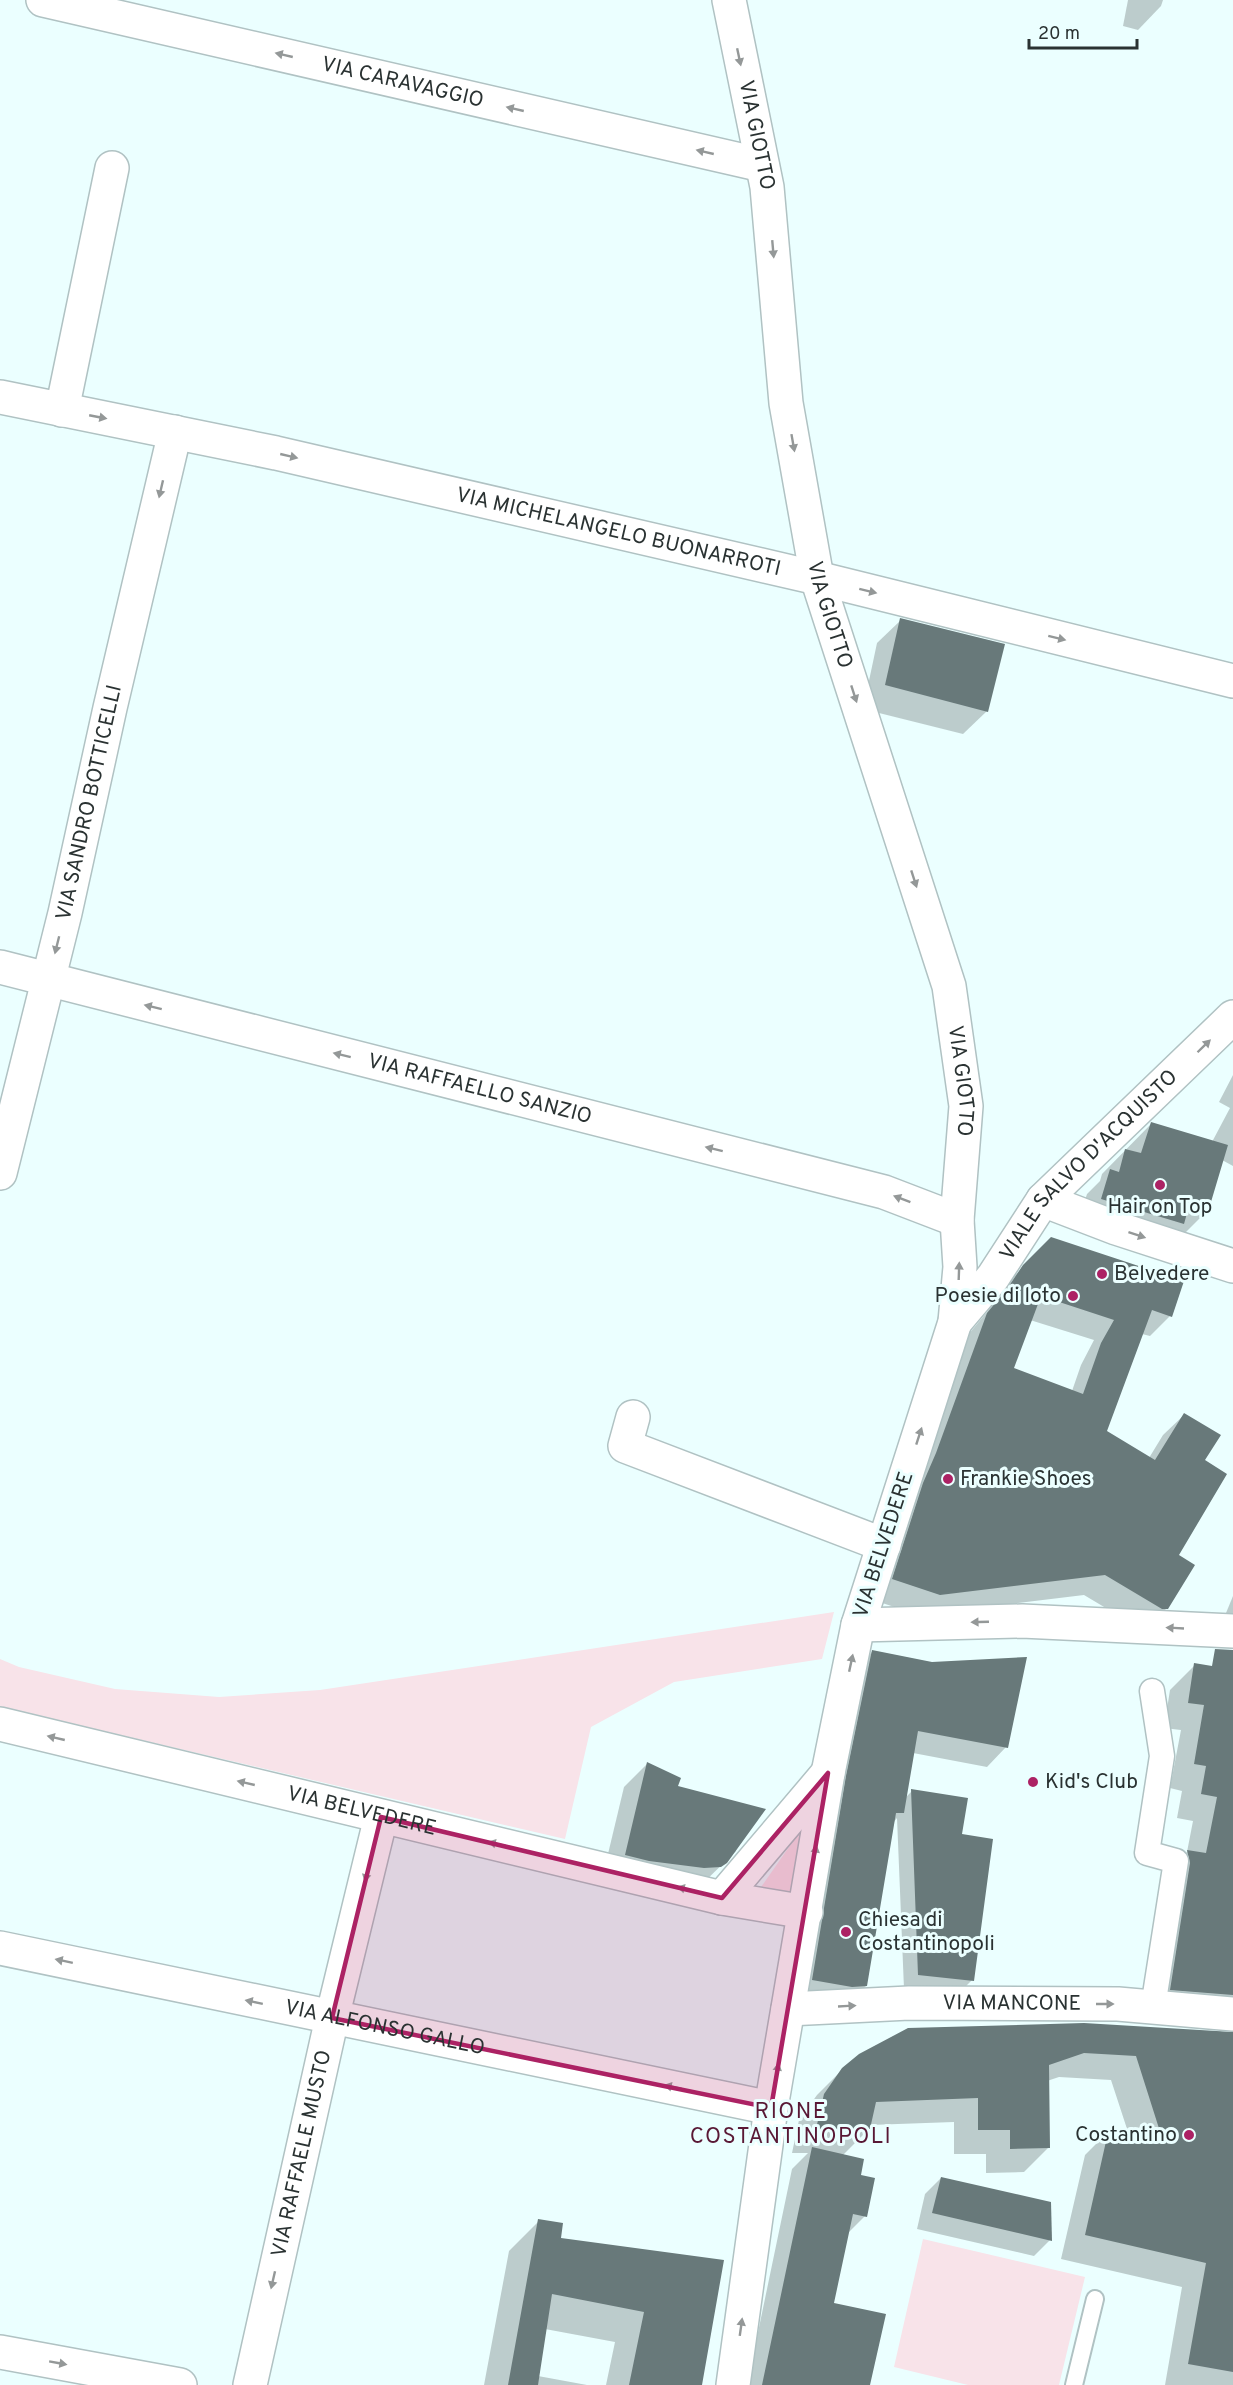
<svg xmlns="http://www.w3.org/2000/svg" width="1233" height="2385" viewBox="0 0 1233 2385" font-family="Overpass,sans-serif">
<rect width="100%" height="100%" fill="#ebffff"/>
<g fill="#f8e3e9">
<polygon points="834,1612 822,1659 674,1682 591,1727 565,1839 0,1707 0,1659 19,1667 115,1689 219,1697 320,1690"/>
<polygon points="812,1814 802,1899 759,1890"/>
<polygon points="923,2239 1085,2277 1059,2385 968,2385 894,2367"/>
</g>
<g fill="#0003" fill-rule="evenodd">
<polygon points="1128,0 1163,0 1161,6 1138,30 1123,26"/>
<polygon points="901,620 987,711 963,734 863,709 877,643"/>
<polygon points="1233,1075 1233,1166 1222,1160 1207,1211 1183,1235 1078,1222 1087,1194 1100,1181 1102,1174 1152,1123 1212,1142 1230,1108 1219,1102"/>
<path d="M1052,1239L1170,1316L1150,1336L1142,1334L1105,1432L1149,1458L1163,1435L1184,1415L1177,1555L1167,1608L1146,1629H1141L1084,1595L919,1615L873,1600L967,1336L987,1312L1003,1287ZM1030,1320L1094,1340L1081,1365L1072,1391L1012,1369Z"/>
<polygon points="1233,1596 1233,1616 1226,1613"/>
<polygon points="873,1651 1006,1747 987,1767 913,1753 906,1797 912,1791 960,1835 972,1980 957,1995 904,1989 897,1818 893,1823 866,1986 847,2005 793,1999 853,1671"/>
<polygon points="1195,1665 1233,1671 1233,2025 1146,2014 1163,1876 1187,1852 1193,1821 1177,1818 1182,1791 1170,1788 1181,1730 1164,1728 1170,1690"/>
<polygon points="647,1764 677,1787 736,1851 696,1890 602,1879 624,1787"/>
<polygon points="1084,2025 1233,2080 1233,2385 1165,2385 1182,2287 1061,2259 1085,2155 1110,2130 1129,2135 1111,2080 1059,2077 1047,2081 1049,2147 1024,2172 986,2173 986,2154 954,2154 954,2122 870,2125 869,2129 842,2156 860,2176 865,2216 847,2234 832,2304 868,2385 747,2385 792,2169 808,2153 792,2153 799,2120 817,2095 843,2069"/>
<polygon points="941,2178 1050,2240 1034,2256 917,2229 925,2194"/>
<polygon points="539,2221 559,2239 723,2261 700,2385 606,2385 615,2342 545,2329 538,2376 587,2385 484,2385 509,2251"/>
</g>
<g fill="#68797a" fill-rule="evenodd">
<polygon points="900,618 1005,644 988,712 885,685"/>
<polygon points="1151,1122 1228,1145 1208,1212 1189,1206 1184,1224 1101,1199 1110,1169 1119,1172 1125,1149 1141,1153"/>
<path d="M1051,1237L1184,1281L1172,1317L1152,1310L1107,1431L1155,1460L1184,1413L1221,1435L1205,1460L1227,1474L1179,1555L1195,1565L1168,1609H1162L1105,1575L940,1595L892,1579L923,1483L936,1453L987,1313L1007,1289L1023,1265ZM1041,1296L1114,1320L1101,1343L1083,1394L1014,1368Z"/>
<polygon points="1215,1649 1233,1650 1233,1995 1170,1990 1190,1863 1187,1850 1206,1853 1217,1797 1201,1794 1206,1766 1194,1764 1204,1705 1188,1703 1194,1663 1212,1666"/>
<polygon points="872,1650 932,1662 1027,1657 1008,1748 918,1731 904,1813 896,1813 867,1986 852,1987 812,1980 846,1776"/>
<polygon points="647,1762 681,1778 678,1786 766,1809 727,1863 721,1867 704,1868 649,1861 625,1855"/>
<polygon points="911,1789 968,1798 962,1834 993,1839 974,1981 918,1975"/>
<polygon points="1084,2023 1233,2032 1233,2372 1188,2364 1206,2263 1085,2235 1109,2128 1163,2141 1136,2056 1084,2053 1049,2065 1050,2148 1010,2149 1010,2130 978,2130 978,2098 876,2102 870,2129 816,2129 824,2094 842,2068 859,2054 908,2028"/>
<polygon points="812,2147 864,2159 861,2175 875,2178 867,2217 853,2214 834,2303 886,2314 870,2385 762,2385"/>
<polygon points="941,2177 1051,2202 1052,2241 932,2213"/>
<polygon points="538,2219 563,2223 561,2238 724,2260 702,2385 629,2385 644,2312 552,2294 538,2385 508,2385"/>
</g>
<g fill="none" stroke-linecap="round" stroke-linejoin="round">
<g stroke="#b0c2c3" stroke-width="20">
<polyline id="service" points="1074,2385 1095,2299"/>
</g>
<g stroke="#b0c2c3" stroke-width="27">
<polyline id="pedestrian" points="1152,1691 1162,1756 1147,1853 1176,1861 1153,2007"/>
</g>
<g stroke="#b0c2c3" stroke-width="36">
<g id="minor">
<path id="s1" d="M43,0L762,165"/>
<path id="s2" d="M729,0L767,187L786,403L817,578L949,986L966,1106L957,1220L960,1267L955,1322L858,1625L828,1773L771,2108L733,2385"/>
<path id="s3" d="M0,397L276,453L817,578L1233,681"/>
<polyline points="62,410 112,168"/>
<path id="s4" d="M0,967L884,1192L957,1220"/>
<path id="s5" d="M0,1173L65,913L110,708L175,432"/>
<polyline points="1043,1200 1116,1228 1233,1266"/>
<path id="s6" d="M955,1322L993,1277L1043,1200L1233,1017"/>
<polyline points="633,1417 625,1446 884,1545"/>
<polyline points="858,1625 1022,1621 1233,1631"/>
<path id="s7" d="M0,1724L722,1898L806,1912"/>
<polyline points="722,1898 828,1773"/>
<path id="s8" d="M0,1948L771,2108"/>
<path id="s9" d="M788,2009L909,2003L1118,2004L1233,2014"/>
<polyline points="0,2352 180,2385"/>
<path id="s10" d="M250,2385L332,2018L381,1817"/>
</g>
</g>
<use href="#service" stroke="#fff" stroke-width="16"/>
<use href="#pedestrian" stroke="#fff" stroke-width="24"/>
<use href="#minor" stroke="#fff" stroke-width="33"/>
</g>
<defs><path id="oneway-solid" d="M-6-.8H1V-3.2L6.5 0L1 3.2V.8H-6Z" transform="scale(1.5)"/></defs>
<g fill="#949898">
<use href="#oneway-solid" transform="translate(284 55) rotate(-167)"/>
<use href="#oneway-solid" transform="translate(739 57) rotate(78)"/>
<use href="#oneway-solid" transform="translate(515 109) rotate(-167)"/>
<use href="#oneway-solid" transform="translate(705 152) rotate(-167)"/>
<use href="#oneway-solid" transform="translate(773 249) rotate(85)"/>
<use href="#oneway-solid" transform="translate(98 417) rotate(11)"/>
<use href="#oneway-solid" transform="translate(793 443) rotate(80)"/>
<use href="#oneway-solid" transform="translate(289 456) rotate(13)"/>
<use href="#oneway-solid" transform="translate(161 489) rotate(103)"/>
<use href="#oneway-solid" transform="translate(868 591) rotate(14)"/>
<use href="#oneway-solid" transform="translate(1057 638) rotate(14)"/>
<use href="#oneway-solid" transform="translate(854 694) rotate(72)"/>
<use href="#oneway-solid" transform="translate(914 879) rotate(72)"/>
<use href="#oneway-solid" transform="translate(57 945) rotate(104)"/>
<use href="#oneway-solid" transform="translate(153 1007) rotate(-166)"/>
<use href="#oneway-solid" transform="translate(1204 1046) rotate(-44)"/>
<use href="#oneway-solid" transform="translate(342 1055) rotate(-166)"/>
<use href="#oneway-solid" transform="translate(714 1149) rotate(-166)"/>
<use href="#oneway-solid" transform="translate(902 1199) rotate(-159)"/>
<use href="#oneway-solid" transform="translate(1137 1235) rotate(18)"/>
<use href="#oneway-solid" transform="translate(959 1271) rotate(-88)"/>
<use href="#oneway-solid" transform="translate(919 1436) rotate(-72)"/>
<use href="#oneway-solid" transform="translate(980 1622) rotate(178)"/>
<use href="#oneway-solid" transform="translate(1175 1628) rotate(-177)"/>
<use href="#oneway-solid" transform="translate(851 1663) rotate(-78)"/>
<use href="#oneway-solid" transform="translate(56 1738) rotate(-167)"/>
<use href="#oneway-solid" transform="translate(246 1783) rotate(-167)"/>
<use href="#oneway-solid" transform="translate(497 1844) rotate(-167)"/>
<use href="#oneway-solid" transform="translate(815 1854) rotate(-81)"/>
<use href="#oneway-solid" transform="translate(367 1873) rotate(104)"/>
<use href="#oneway-solid" transform="translate(686 1889) rotate(-167)"/>
<use href="#oneway-solid" transform="translate(64 1961) rotate(-168)"/>
<use href="#oneway-solid" transform="translate(254 2002) rotate(-168)"/>
<use href="#oneway-solid" transform="translate(1105 2004)"/>
<use href="#oneway-solid" transform="translate(847 2006) rotate(-3)"/>
<use href="#oneway-solid" transform="translate(777 2072) rotate(-80)"/>
<use href="#oneway-solid" transform="translate(673 2087) rotate(-168)"/>
<use href="#oneway-solid" transform="translate(273 2280) rotate(103)"/>
<use href="#oneway-solid" transform="translate(741 2327) rotate(-82)"/>
<use href="#oneway-solid" transform="translate(58 2363) rotate(10)"/>
</g>
<path fill="#ac2264" fill-opacity="0.2" stroke="#ac2264" stroke-width="4.5" stroke-linejoin="round" d="M828,1773L771,2108L332,2018L381,1817L722,1898Z"/>
<g fill="#ac2264" stroke="#ebffff" stroke-width="2">
<circle cx="1160" cy="1185" r="6"/>
<circle cx="1102" cy="1274" r="6"/>
<circle cx="1073" cy="1296" r="6"/>
<circle cx="948" cy="1479" r="6"/>
<circle cx="1033" cy="1782" r="6"/>
<circle cx="846" cy="1932" r="6"/>
<circle cx="1189" cy="2135" r="6"/>
</g>
<g text-anchor="middle" dominant-baseline="central" stroke-width="6" stroke-linejoin="round" paint-order="stroke">
<g font-size="21" fill="#2a3232" stroke="#ebffff">
<text stroke="none"><textPath href="#s1" startOffset="369">VIA CARAVAGGIO</textPath></text>
<text stroke="none"><textPath href="#s2" startOffset="138">VIA GIOTTO</textPath></text>
<text stroke="none"><textPath href="#s3" startOffset="633">VIA MICHELANGELO BUONARROTI</textPath></text>
<text stroke="none"><textPath href="#s2" startOffset="624">VIA GIOTTO</textPath></text>
<text stroke="none"><textPath href="#s5" startOffset="381">VIA SANDRO BOTTICELLI</textPath></text>
<text stroke="none"><textPath href="#s2" startOffset="1110">VIA GIOTTO</textPath></text>
<text stroke="none"><textPath href="#s4" startOffset="495">VIA RAFFAELLO SANZIO</textPath></text>
<text stroke="none"><textPath href="#s6" startOffset="207">VIALE SALVO D'ACQUISTO</textPath></text>
<text transform="translate(884 1545) rotate(-72)">VIA BELVEDERE</text>
<text stroke="none"><textPath href="#s7" startOffset="372">VIA BELVEDERE</textPath></text>
<text stroke="none"><textPath href="#s9" startOffset="224">VIA MANCONE</textPath></text>
<text stroke="none"><textPath href="#s8" startOffset="393">VIA ALFONSO GALLO</textPath></text>
<text stroke="none"><textPath href="#s10" startOffset="237">VIA RAFFAELE MUSTO</textPath></text>
</g>
<g font-size="21" fill="#2a3232" stroke="#ebffff" text-anchor="start">
<text x="1160" y="1207" text-anchor="middle">Hair on Top</text>
<text x="1114" y="1274">Belvedere</text>
<text x="1061" y="1296" text-anchor="end">Poesie di loto</text>
<text x="960" y="1479">Frankie Shoes</text>
<text x="1045" y="1782">Kid's Club</text>
<text x="858" y="1920">Chiesa di<tspan x="858" dy="24">Costantinopoli</tspan></text>
<text x="1177" y="2135" text-anchor="end">Costantino</text>
</g>
<g font-size="22" letter-spacing="1.5" fill="#591835" stroke="#ebffff">
<text x="791" y="2112">RIONE<tspan x="791" dy="25">COSTANTINOPOLI</tspan></text>
</g>
</g>
<path d="M1029 39v9h108v-9" fill="none" stroke="#2a3232" stroke-width="3"/>
<text x="1038" y="39" font-size="18" fill="#2a3232" stroke="#ebffff" stroke-width="4.5" paint-order="stroke">20 m</text>
</svg>
